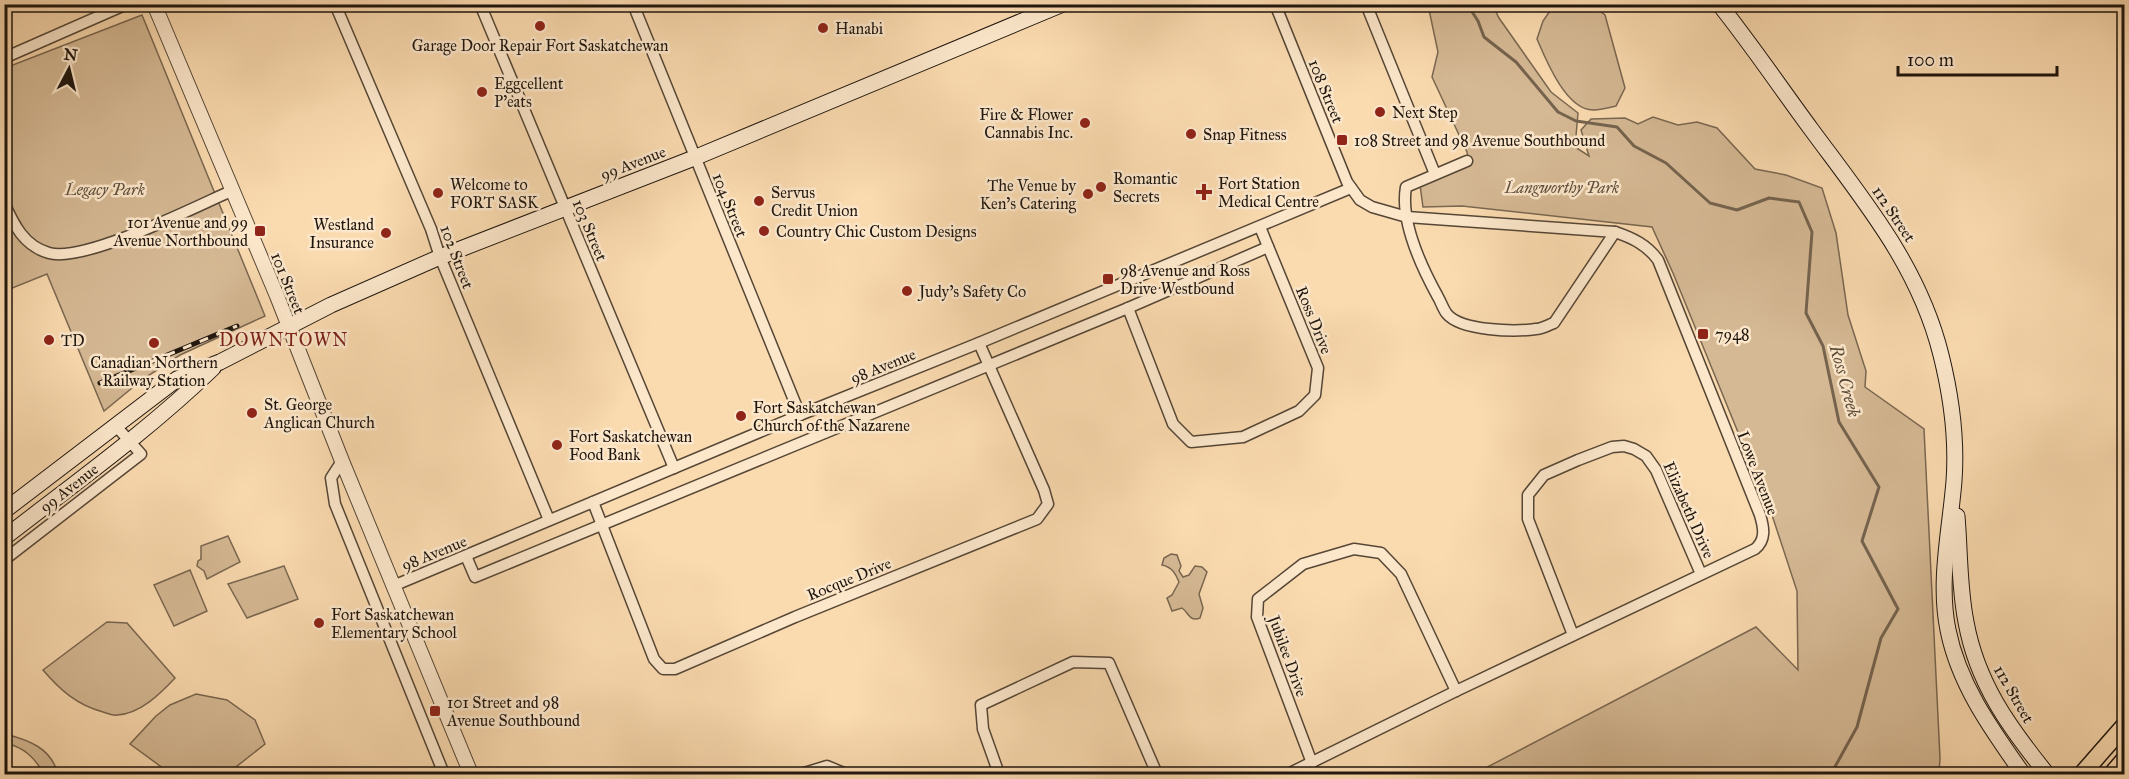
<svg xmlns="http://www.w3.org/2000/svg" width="2129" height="779" viewBox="0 0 2129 779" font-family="'IM FELL Great Primer',serif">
<rect width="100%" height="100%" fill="#fadaaf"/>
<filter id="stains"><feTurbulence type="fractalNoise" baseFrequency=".00333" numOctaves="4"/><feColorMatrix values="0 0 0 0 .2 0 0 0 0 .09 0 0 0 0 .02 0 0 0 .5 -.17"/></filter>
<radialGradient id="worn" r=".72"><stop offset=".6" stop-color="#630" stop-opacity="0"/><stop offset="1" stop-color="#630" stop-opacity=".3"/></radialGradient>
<g fill="#d5b994" stroke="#7a6751" stroke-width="1.5">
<polygon points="1492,4 1499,18 1551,92 1578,113 1575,147 1589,156 1581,130 1591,119 1625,118 1638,124 1653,117 1678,125 1697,122 1717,128 1755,169 1786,175 1822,188 1836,233 1848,315 1866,371 1865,387 1924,429 1940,758 1939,774 1474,774 1756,627 1798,670 1797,591 1773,518 1673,273 1652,227 1462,206 1423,207 1420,185 1469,162 1467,152 1432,77 1438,52 1428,5"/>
<path d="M1554,5H1592L1605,15L1625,88L1616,106C1608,108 1600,110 1593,110C1566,110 1546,60 1537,39L1543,21Z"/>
<polygon points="142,15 265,316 180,355 143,379 104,411 47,274 5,291 5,68"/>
<polygon points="228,536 240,562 207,579 204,571 197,566 198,561 201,559 201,546"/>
<path d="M1171,554L1177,555L1181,566L1179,571L1183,577L1189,575L1195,566L1202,567L1207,572L1199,594L1203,608L1200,618C1189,622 1189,613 1182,608L1172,611L1167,598L1172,595L1179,582C1176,574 1172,567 1162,565L1164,558Z"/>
<polygon points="284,566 298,599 247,618 228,584"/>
<polygon points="190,570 207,611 174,626 154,585"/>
<path d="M107,622L127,623L175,678C160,694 140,714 117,715C113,716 107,713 103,712C77,705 60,690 43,670Z"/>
<polygon points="196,694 227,700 255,720 265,744 227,774 171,774 130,744 156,716 170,705"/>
<path d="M5,734C29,740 51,748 58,774H44C35,758 24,747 5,743Z"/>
</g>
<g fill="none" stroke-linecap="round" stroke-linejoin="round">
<polyline stroke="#75634e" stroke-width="3" points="1467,4 1478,21 1484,37 1516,62 1558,112 1576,121 1617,127 1634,146 1666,163 1710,203 1737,210 1769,198 1799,202 1812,232 1806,313 1823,346 1839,422 1879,487 1862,541 1898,609 1881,638 1857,727 1831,774"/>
<g stroke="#554636" stroke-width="13">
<g id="minor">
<polyline points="335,4 431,229 440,257 549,520"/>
<polyline points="480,4 674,468"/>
<polyline points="633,4 800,415"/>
<path d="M1275,4L1347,182L1360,200L1372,207L1407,217L1615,232C1633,238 1647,245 1658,260L1760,515C1764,528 1766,540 1755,549L1456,691L1288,774"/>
<polyline points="1366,4 1435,174"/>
<polyline points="4,58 127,4"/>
<path d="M1467,161L1406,187C1400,221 1422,268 1438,297C1441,302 1443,309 1447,314C1461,331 1515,332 1536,329C1542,329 1548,325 1554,323L1615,232"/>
<path d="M4,203C14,225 24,246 49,253C84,263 195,207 231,191"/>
<polyline points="1128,308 1173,424 1191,442 1243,437 1299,411 1315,395 1318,368 1260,227"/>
<polyline points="342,461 331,478 335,504 444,774"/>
<polyline points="593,502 654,659 663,669 675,669 795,617 1037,519 1048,504 1044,490 979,343"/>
<polyline points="466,556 475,577 1128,308 1268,247"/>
<polyline points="4,560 141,454 115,425"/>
<polyline points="393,586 800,415 979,343 1351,188"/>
<polyline points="1573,635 1528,519 1528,495 1544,475 1578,460 1612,447 1624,446 1634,449 1646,456 1656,470 1701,574"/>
<polyline points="1312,763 1257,617 1258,599 1303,564 1354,549 1381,553 1401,574 1456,691"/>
<polyline points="801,774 827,766 846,774"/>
<polyline points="999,774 983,729 981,705 1073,662 1109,663 1157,774"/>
</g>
</g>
<g stroke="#554636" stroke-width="16">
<polyline id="tertiary" points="154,4 277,296 342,461 471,774"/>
</g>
<g stroke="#1e150e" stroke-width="17">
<g id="secondary">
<path d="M1719,4C1751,44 1780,87 1811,129C1864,201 1919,266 1941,355C1951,395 1957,440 1954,481C1950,531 1938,581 1948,630C1959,685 1992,730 2023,774"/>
<polyline points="4,511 177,379 220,362 331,305 440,257 694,158 1063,4"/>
<path d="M1957,516C1960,551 1959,587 1966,622C1977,683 2009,727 2047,774"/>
<path d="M4,538C75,483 149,430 213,368"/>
</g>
</g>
<g stroke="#1e150e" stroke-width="19">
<g id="primary">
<polyline points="2082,774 2124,726"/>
<polyline points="2112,774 2124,760"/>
</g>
</g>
<use href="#minor" stroke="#fce7cb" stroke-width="10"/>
<use href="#tertiary" stroke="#fce7cb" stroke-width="14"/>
<use href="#secondary" stroke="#fce7cb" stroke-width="15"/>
<use href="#primary" stroke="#fadaaf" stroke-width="16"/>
<g stroke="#1e150e" stroke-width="5">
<polyline id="rail" points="100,383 237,326"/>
</g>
<use href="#rail" stroke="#fce7cb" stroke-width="3" stroke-dasharray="9" stroke-linecap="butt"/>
</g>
<g fill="#8f2418" stroke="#fce7cb" stroke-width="2">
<circle cx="540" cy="26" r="6"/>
<circle cx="823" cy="28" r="6"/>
<circle cx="482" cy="92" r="6"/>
<circle cx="1380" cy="112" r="6"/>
<circle cx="1085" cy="123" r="6"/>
<circle cx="1191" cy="134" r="6"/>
<rect x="1336" y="134" width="12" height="12" rx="3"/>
<circle cx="1101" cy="187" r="6"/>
<path d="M1201 183h6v6h6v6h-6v6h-6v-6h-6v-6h6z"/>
<circle cx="438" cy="193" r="6"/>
<circle cx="1088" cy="194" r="6"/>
<circle cx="759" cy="201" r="6"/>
<rect x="254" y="225" width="12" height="12" rx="3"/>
<circle cx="764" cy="231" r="6"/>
<circle cx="386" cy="233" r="6"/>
<rect x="1102" y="273" width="12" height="12" rx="3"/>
<circle cx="907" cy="291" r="6"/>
<rect x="1697" y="328" width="12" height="12" rx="3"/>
<circle cx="49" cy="340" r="6"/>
<circle cx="154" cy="343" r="6"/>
<circle cx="252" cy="413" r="6"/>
<circle cx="741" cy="416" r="6"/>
<circle cx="557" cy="445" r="6"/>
<circle cx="319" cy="623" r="6"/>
<rect x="429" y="705" width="12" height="12" rx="3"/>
</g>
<g text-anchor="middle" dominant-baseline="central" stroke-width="5" stroke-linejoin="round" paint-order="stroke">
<g font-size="16" fill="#1e150e" stroke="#fce7cb" text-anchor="start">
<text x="835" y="28">Hanabi</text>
<text x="540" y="45" text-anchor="middle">Garage Door Repair Fort Saskatchewan</text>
<text x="494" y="83">Eggcellent<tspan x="494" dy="18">P’eats</tspan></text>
<text x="1392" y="112">Next Step</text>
<text x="1073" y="114" text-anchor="end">Fire &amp; Flower<tspan x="1073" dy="18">Cannabis Inc.</tspan></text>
<text x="1203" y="134">Snap Fitness</text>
<text x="1354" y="140">108 Street and 98 Avenue Southbound</text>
<text x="1113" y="178">Romantic<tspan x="1113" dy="18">Secrets</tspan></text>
<text x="1218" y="183">Fort Station<tspan x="1218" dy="18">Medical Centre</tspan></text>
<text x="450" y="184">Welcome to<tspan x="450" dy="18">FORT SASK</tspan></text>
<text x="1076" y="185" text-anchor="end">The Venue by<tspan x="1076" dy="18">Ken’s Catering</tspan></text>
<text x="771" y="192">Servus<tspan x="771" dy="18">Credit Union</tspan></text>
<text x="248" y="222" text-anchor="end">101 Avenue and 99<tspan x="248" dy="18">Avenue Northbound</tspan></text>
<text x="374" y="224" text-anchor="end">Westland<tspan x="374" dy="18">Insurance</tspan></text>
<text x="776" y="231">Country Chic Custom Designs</text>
<text x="1120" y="270">98 Avenue and Ross<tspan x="1120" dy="18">Drive Westbound</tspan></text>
<text x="919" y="291">Judy's Safety Co</text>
<text x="1715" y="334">7948</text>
<text x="61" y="340">TD</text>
<text x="154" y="362" text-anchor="middle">Canadian Northern<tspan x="154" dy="18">Railway Station</tspan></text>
<text x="264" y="404">St. George<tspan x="264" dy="18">Anglican Church</tspan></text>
<text x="753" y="407">Fort Saskatchewan<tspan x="753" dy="18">Church of the Nazarene</tspan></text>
<text x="569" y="436">Fort Saskatchewan<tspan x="569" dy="18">Food Bank</tspan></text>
<text x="331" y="614">Fort Saskatchewan<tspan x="331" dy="18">Elementary School</tspan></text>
<text x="447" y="702">101 Street and 98<tspan x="447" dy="18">Avenue Southbound</tspan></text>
</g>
<g font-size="16" fill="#1e150e" stroke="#fce7cb">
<text transform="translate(1326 91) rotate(68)">108 Street</text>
<text transform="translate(633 163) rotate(-21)">99 Avenue</text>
<text transform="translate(730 205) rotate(68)">104 Street</text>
<text transform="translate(1894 214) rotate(56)">112 Street</text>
<text transform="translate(590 230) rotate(67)">103 Street</text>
<text transform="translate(457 257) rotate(69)">102 Street</text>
<text transform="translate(288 283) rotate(68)">101 Street</text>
<text transform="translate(1314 320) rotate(68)">Ross Drive</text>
<text transform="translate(883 366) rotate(-22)">98 Avenue</text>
<text transform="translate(1758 473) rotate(69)">Lowe Avenue</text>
<text transform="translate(69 488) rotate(-38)">99 Avenue</text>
<text transform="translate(1689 510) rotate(66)">Elizabeth Drive</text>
<text transform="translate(434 553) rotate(-22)">98 Avenue</text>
<text transform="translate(849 579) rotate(-22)">Rocque Drive</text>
<text transform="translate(1288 656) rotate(70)">Jubilee Drive</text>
<text transform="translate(2014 694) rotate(60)">112 Street</text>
</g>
<g font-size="16" font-style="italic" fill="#5e4e3d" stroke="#fce7cb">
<text x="1562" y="187">Langworthy Park</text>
<text x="105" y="189">Legacy Park</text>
</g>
<g font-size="18" letter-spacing="1.5" fill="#7a1f14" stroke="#fce7cb">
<text x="284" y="340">DOWNTOWN</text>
</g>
<g font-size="18" font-style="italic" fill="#584938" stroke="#fce7cb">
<text transform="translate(1845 381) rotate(75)">Ross Creek</text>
</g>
</g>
<rect width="2129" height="779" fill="none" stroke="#fadaaf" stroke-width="24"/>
<rect x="6" y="6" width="2117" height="767" fill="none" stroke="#1e150e" stroke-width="3"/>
<rect x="12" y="12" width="2105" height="755" fill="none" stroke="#1e150e" stroke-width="1.5"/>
<g transform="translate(69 69) rotate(7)" stroke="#fce7cb" stroke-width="4.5" paint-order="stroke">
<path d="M0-4.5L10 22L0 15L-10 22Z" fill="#1e150e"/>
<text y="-9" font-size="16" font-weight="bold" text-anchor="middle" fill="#1e150e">N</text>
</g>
<path d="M1898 66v9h159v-9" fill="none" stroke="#1e150e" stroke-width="3"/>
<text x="1907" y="66" font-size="18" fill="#1e150e" stroke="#fce7cb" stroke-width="4.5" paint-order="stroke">100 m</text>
<rect width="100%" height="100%" filter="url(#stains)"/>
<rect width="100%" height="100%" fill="url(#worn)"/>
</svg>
